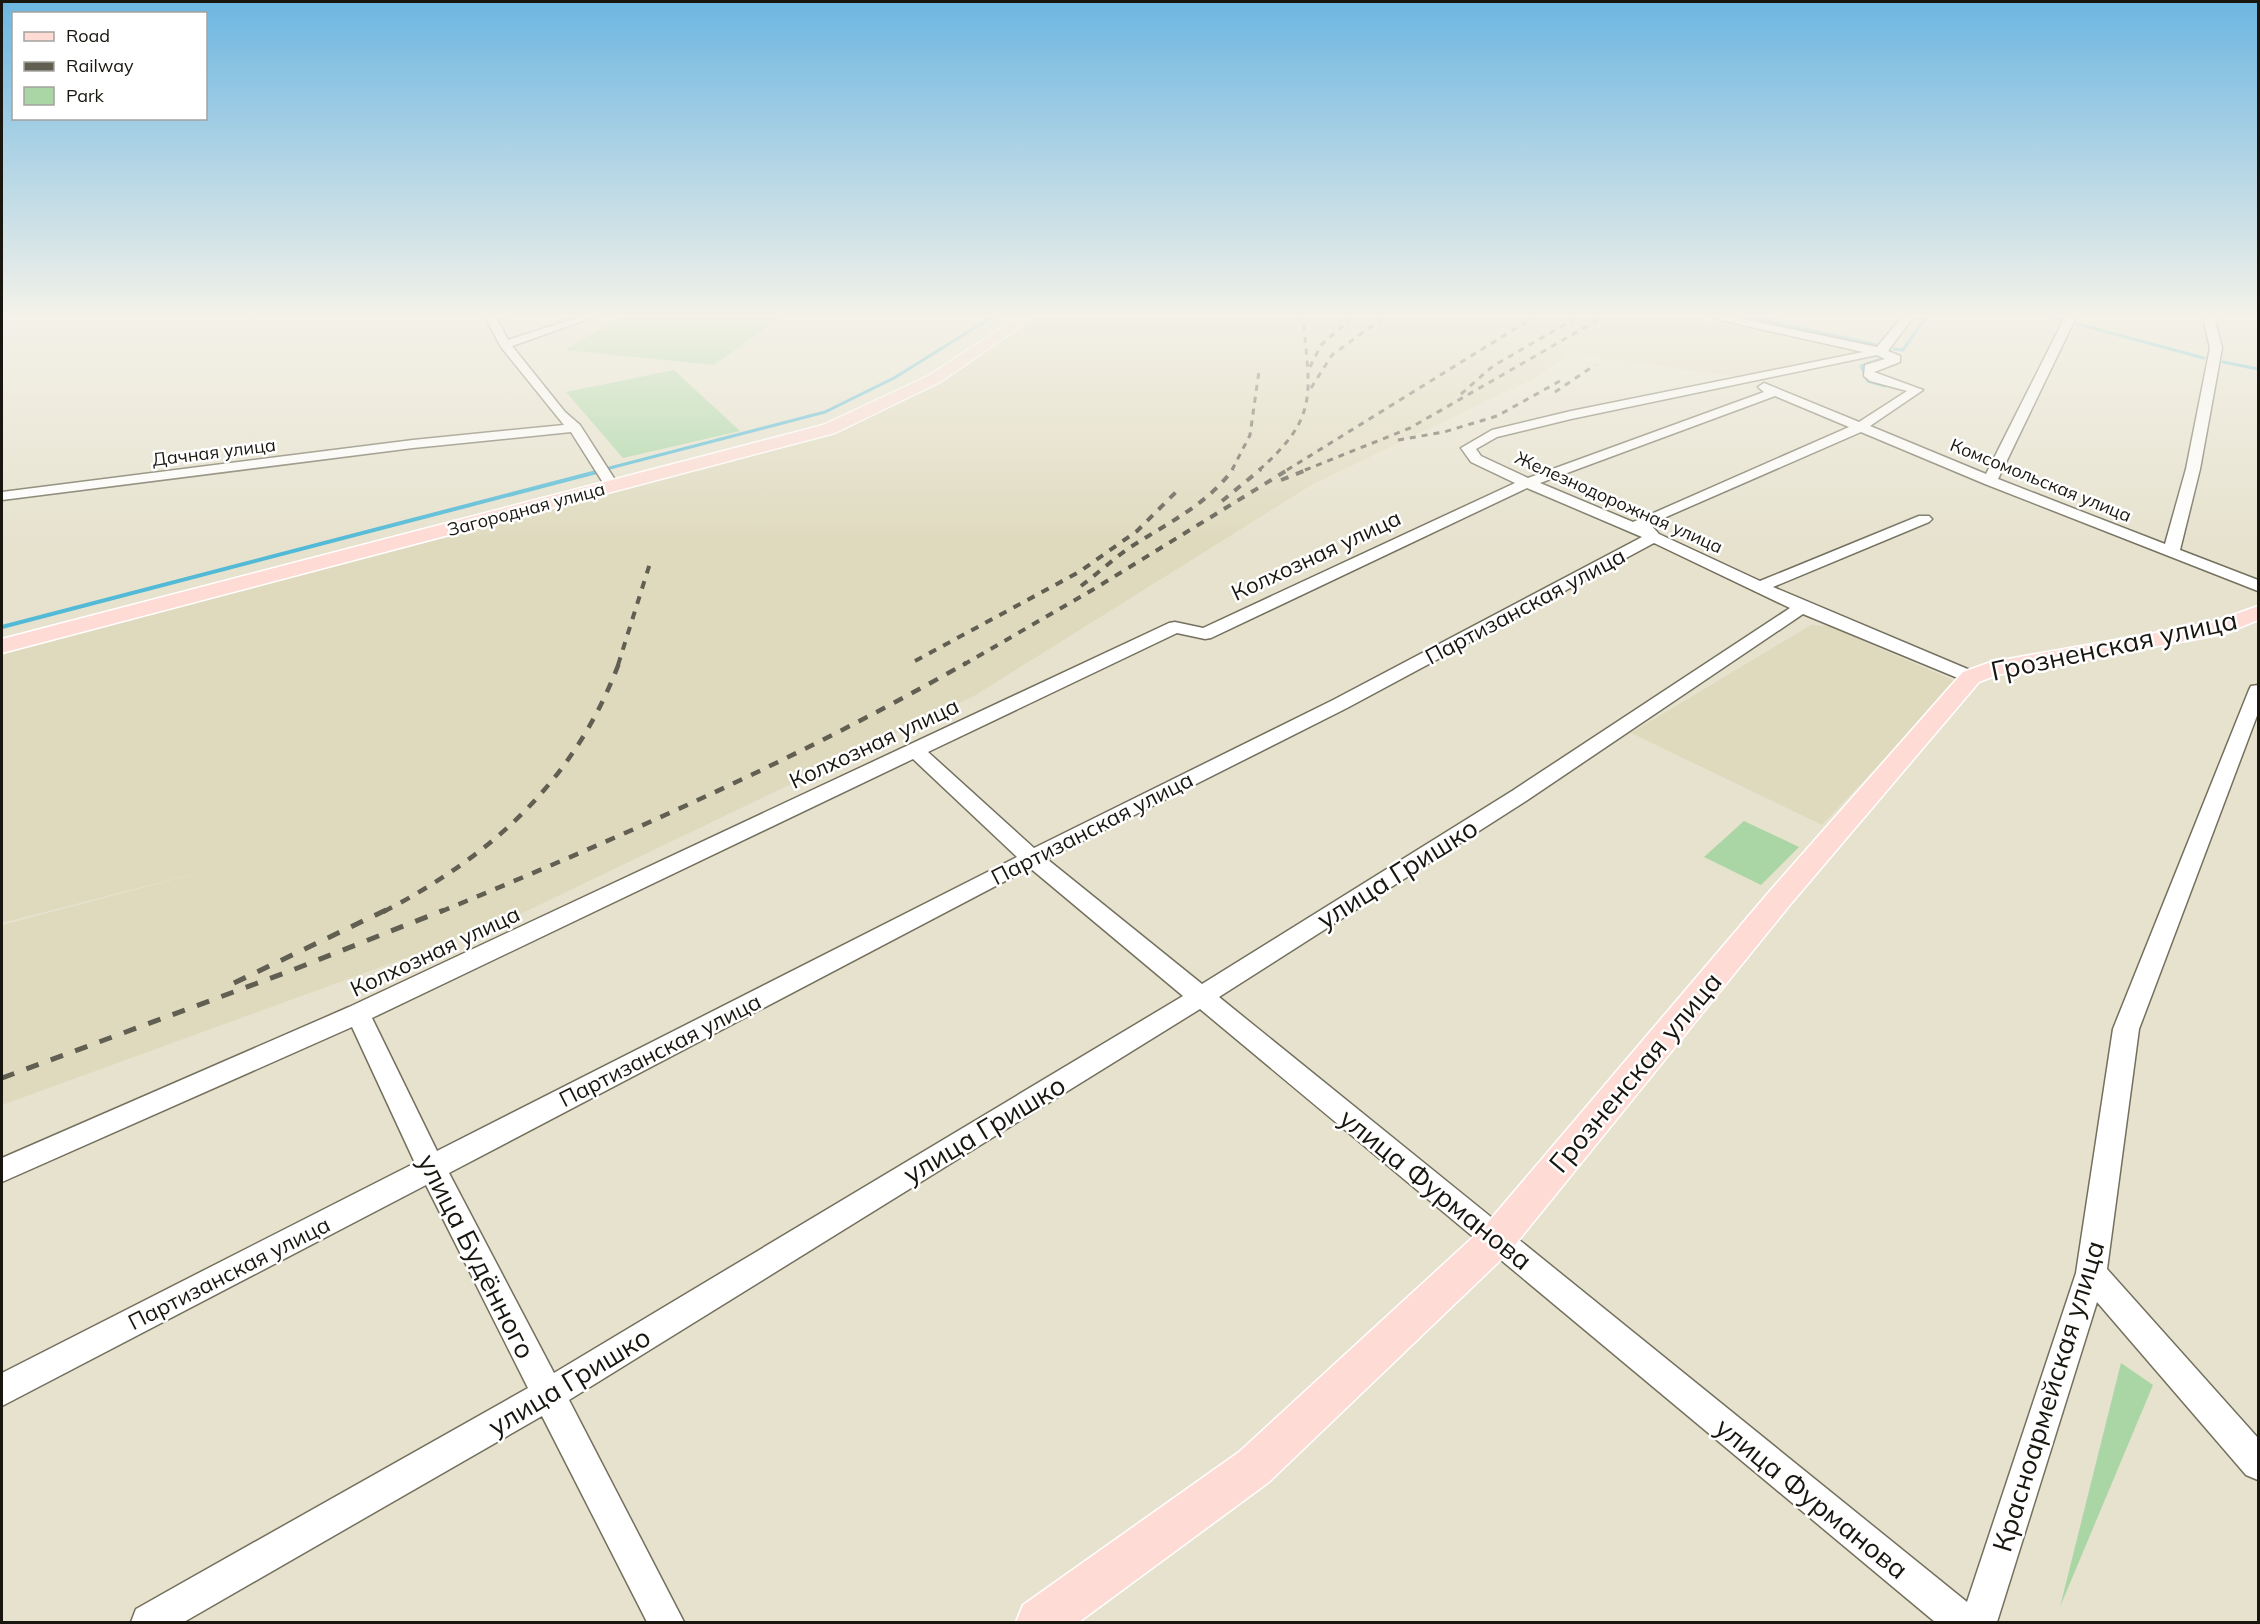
<svg xmlns="http://www.w3.org/2000/svg" width="2260" height="1624" viewBox="0 0 2260 1624" font-family="Mulish,sans-serif">
<rect width="100%" height="100%" fill="#e6e2ce"/>
<g fill="#dfdabe">
<polygon points="1034,317 1692,317 1857,353 1746,378 1571,353 1535,378 1313,484 974,696 502,923 2,1105 2,925 217,868 2,923 2,647 830,435 939,385"/>
<polygon points="1811,625 1829,626 1957,682 1822,825 1631,733"/>
</g>
<g fill="#aad6a5">
<polygon points="622,317 782,317 714,365 565,350"/>
<polygon points="674,370 740,431 623,458 566,392"/>
<polygon points="1744,821 1799,847 1761,885 1704,857"/>
<polygon points="2121,1363 2153,1385 2060,1607"/>
</g>
<g fill="none" stroke-linecap="round" stroke-linejoin="round">
<g stroke="#52bad7" stroke-width="3">
<polyline points="1750,317 1877,345"/>
<polyline points="2052,317 2062,320"/>
<polyline points="2077,324 2204,358"/>
<polyline points="1894,349 1903,350 1926,317"/>
<polyline points="1884,358 1861,366 1868,381 1885,386"/>
<polyline points="2223,362 2258,369"/>
<polyline points="602,470 825,412 894,378 992,317"/>
</g>
<polyline stroke="#52bad7" stroke-width="4" points="2,627 608,469"/>
<g stroke="#74705e" stroke-width="3">
<g id="minor">
<polygon points="485,317 496,317 508,340 579,317 594,317 512,346 565,412 580,425 619,486 617,489 607,489 571,432 413,448 2,500 2,492 413,440 564,425 501,347"/>
<path d="M1715,317H1734L1877,347L1902,317H1913L1888,351L1900,356V362L1874,372L1923,390L1870,426L1986,474L2065,317H2076L1998,479L2165,544L2186,469L2210,348L2203,317H2214L2222,348L2200,469L2180,550L2258,580V591L1985,484L1861,432L1650,524L1659,534L1760,581L1919,516H1929L1932,519L1929,522L1773,587L1977,673L1980,677L1977,681H1965L1803,614L1526,801L1219,997L1967,1602L2076,1273L2113,1029L2249,690L2251,686L2258,685V713L2139,1029L2107,1269L2258,1438V1480L2246,1475L2097,1302L1997,1622H1935L1200,1009L569,1400L684,1622H647L542,1416L184,1622H131L136,1609L528,1388L426,1185L2,1406V1373L415,1163L352,1027L2,1182V1158L349,1007L1169,623L1175,622L1203,628L1515,483L1471,462L1461,448L1492,430L1571,411L1863,352L1720,320ZM1877,355L1885,359L1865,365L1864,376L1870,381L1907,391L1859,422L1764,383L1758,387L1764,392L1528,478L1481,456L1476,449L1497,437L1571,419ZM1775,396L1849,427L1633,522L1540,483ZM1527,488L1642,537L1333,700L1034,848L928,752L1177,633L1205,639L1211,638ZM1654,543L1790,608L1512,791L1202,984L1047,859L1347,708ZM913,759L1017,857L437,1151L372,1018ZM1030,868L1183,996L554,1373L449,1173Z"/>
</g>
</g>
<g stroke="#fff" stroke-width="3">
<g id="major">
<polygon points="1018,317 1034,317 940,382 835,433 2,653 2,639 823,425 928,376"/>
<polygon points="2258,606 2258,620 2224,634 1997,675 1979,682 1789,906 1510,1251 1269,1482 1079,1622 1016,1622 1023,1605 1239,1452 1484,1227 1769,892 1963,672 1991,662 2211,623"/>
</g>
</g>
<use href="#minor" fill="#fff" fill-rule="evenodd"/>
<use href="#major" fill="#fedbd4" fill-rule="evenodd"/>
<g stroke="#615e52" stroke-width="3" stroke-dasharray="6 6" stroke-linecap="butt">
<polyline points="1310,367 1321,345 1353,317"/>
<polyline points="1311,388 1332,355 1384,317"/>
<polyline points="1555,392 1595,365"/>
<polyline points="1461,394 1493,366 1578,317"/>
<polyline points="1398,440 1444,432 1497,416 1560,381"/>
<polyline points="1232,470 1250,435 1259,371"/>
<path d="M1259,470C1321,416 1309,391 1303,317"/>
<polyline points="1287,470 1534,317"/>
<polyline points="1305,470 1410,428 1603,317"/>
</g>
<g stroke="#615e52" stroke-width="4" stroke-dasharray="8 8" stroke-linecap="butt">
<polyline points="1281,480 1309,469"/>
<polyline points="1222,501 1261,469"/>
<path d="M1081,586C1097,574 1112,560 1129,548C1166,524 1207,505 1233,469"/>
<polyline points="915,661 1079,572 1137,531 1179,489"/>
<polyline points="618,665 651,560"/>
<polyline points="963,665 1094,589 1289,469"/>
</g>
<g stroke="#615e52" stroke-width="4.5" stroke-dasharray="10 10" stroke-linecap="butt">
<path d="M383,912C493,855 575,780 619,663"/>
<path d="M440,912C619,838 798,759 966,663"/>
</g>
<g stroke="#615e52" stroke-width="5" stroke-dasharray="13 13" stroke-linecap="butt">
<polyline points="234,983 386,910"/>
<polyline points="2,1078 290,971 444,910"/>
</g>
</g>
<linearGradient id="sky" x2="0" y2="1"><stop stop-color="#6cb6e1"/><stop offset="0.58" stop-color="#f4f2e9"/><stop offset="1" stop-color="#f4f2e9" stop-opacity="0"/></linearGradient>
<rect width="2260" height="544" fill="url(#sky)"/>
<g text-anchor="middle" dominant-baseline="central" stroke-width="5" stroke-linejoin="round" paint-order="stroke">
<g font-size="18" fill="#18160f" stroke="#fff">
<text transform="translate(214 452) rotate(-7)">Дачная улица</text>
<text transform="translate(2041 480) rotate(22)">Комсомольская улица</text>
<text transform="translate(1619 502) rotate(24)">Железнодорожная улица</text>
<text transform="translate(526 509) rotate(-15)">Загородная улица</text>
</g>
<g font-size="22" fill="#18160f" stroke="#fff">
<text transform="translate(1316 555) rotate(-25)">Колхозная улица</text>
<text transform="translate(1525 606) rotate(-28)">Партизанская улица</text>
<text transform="translate(874 743) rotate(-25)">Колхозная улица</text>
<text transform="translate(1092 828) rotate(-27)">Партизанская улица</text>
<text transform="translate(435 951) rotate(-25)">Колхозная улица</text>
<text transform="translate(660 1050) rotate(-27)">Партизанская улица</text>
<text transform="translate(229 1273) rotate(-27)">Партизанская улица</text>
</g>
<g font-size="27" fill="#18160f" stroke="#fff">
<text transform="translate(2114 645) rotate(-12)">Грозненская улица</text>
<text transform="translate(1397 873) rotate(-32)">улица Гришко</text>
<text transform="translate(1635 1072) rotate(-50)">Грозненская улица</text>
<text transform="translate(984 1129) rotate(-31)">улица Гришко</text>
<text transform="translate(1436 1189) rotate(39)">улица Фурманова</text>
<text transform="translate(477 1256) rotate(63)">улица Будённого</text>
<text transform="translate(569 1381) rotate(-31)">улица Гришко</text>
<text transform="translate(2048 1396) rotate(-73)">Красноармейская улица</text>
<text transform="translate(1812 1498) rotate(39)">улица Фурманова</text>
</g>
</g>
<rect width="2260" height="1624" fill="none" stroke="#18160f" stroke-width="6"/>
<rect x="12" y="12" width="195" height="108" fill="#ffffff" stroke="#a3a29f" stroke-width="1.5"/>
<rect x="24" y="32" width="30" height="9" fill="#fedbd4" stroke="#a3a29f" stroke-width="1.5"/>
<text x="66" y="42" font-size="18" fill="#18160f">Road</text>
<rect x="24" y="62" width="30" height="9" fill="#615e52" stroke="#a3a29f" stroke-width="1.5"/>
<text x="66" y="72" font-size="18" fill="#18160f">Railway</text>
<rect x="24" y="87" width="30" height="18" fill="#aad6a5" stroke="#a3a29f" stroke-width="1.5"/>
<text x="66" y="102" font-size="18" fill="#18160f">Park</text>
</svg>
